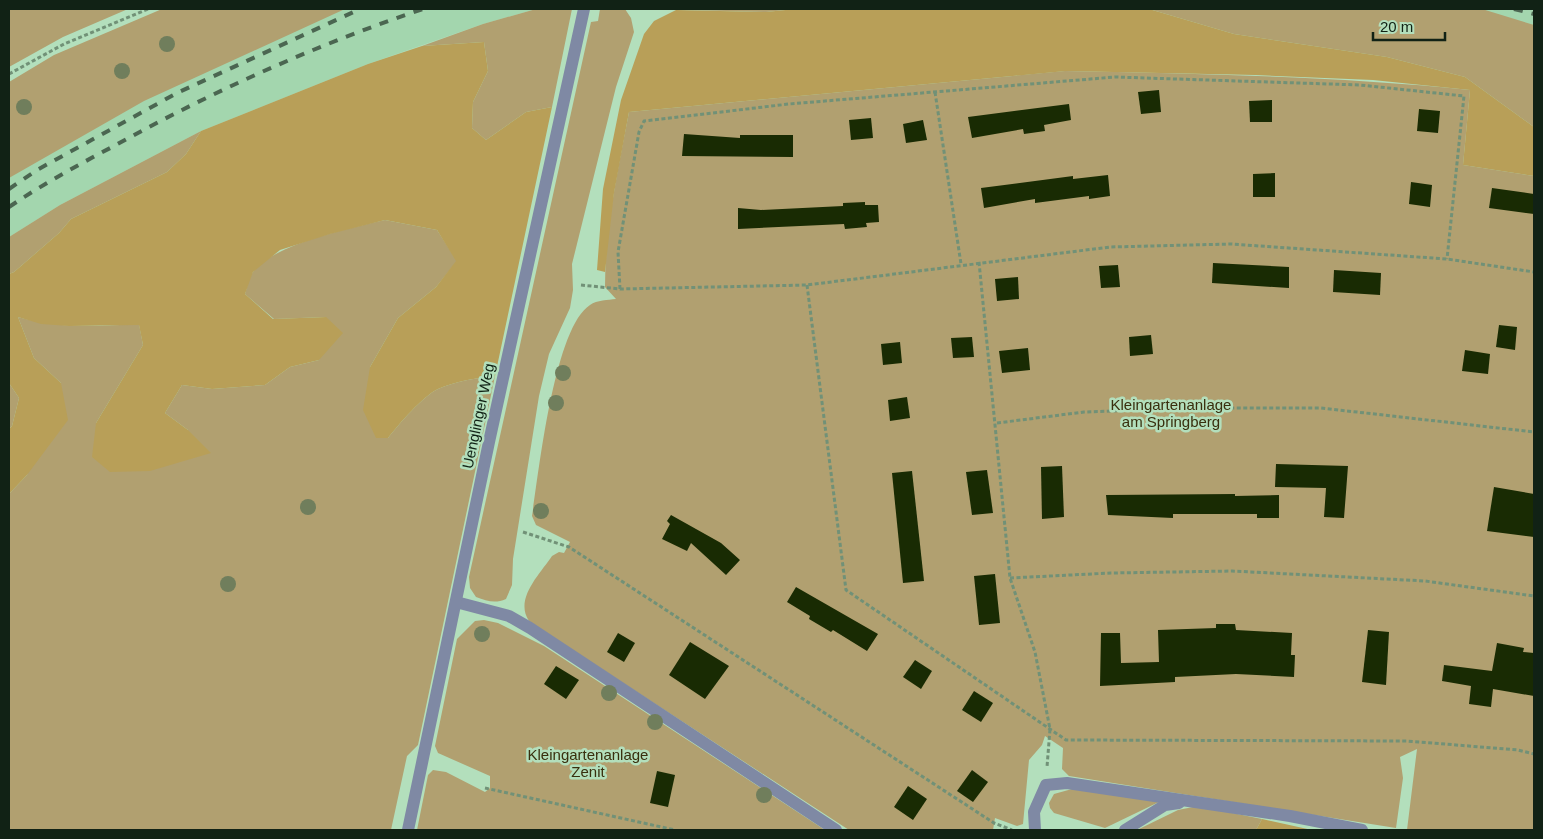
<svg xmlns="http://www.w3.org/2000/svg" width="1543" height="839" viewBox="0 0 1543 839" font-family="Helvetica,sans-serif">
<rect width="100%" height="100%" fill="#b3dfbc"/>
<g fill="#a3d6ae">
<polygon points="334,9 536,9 483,24 368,64 201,131 60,205 9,237 9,174 233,49"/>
<polygon points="1416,9 1534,9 1534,40"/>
</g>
<g fill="#b1a070">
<polygon points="9,9 128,9 63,37 9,67"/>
<polygon points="162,9 345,9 144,101 9,178 9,82 54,55"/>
<polygon points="536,9 572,9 552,107 526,112 486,140 472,128 473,102 488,71 484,42 422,46 483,24"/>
<path d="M600,9H625L631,18L634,32L616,87L572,264L573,290L570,308L549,354L539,396L513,559L512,585L506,599C495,604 487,601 476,597L470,588L469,577L591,22L598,21Z"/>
<polygon points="651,9 795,9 766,12"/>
<polygon points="1149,9 1482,9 1534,25 1534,127 1465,77 1387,57 1234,34"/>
<path d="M1065,71C1201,74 1335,76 1470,90L1463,165L1534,176V830H1407L1417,749L1400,757L1403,778L1396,828L1069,776L1062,769L1063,748L1045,736L1042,745L1029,760L1023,824L1017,826L995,818L993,830H849L574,651L529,621C514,599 540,574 552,556L559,552L564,553L570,542L536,525L532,516C539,472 554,328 590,305C597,300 608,300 616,299L605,287C605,228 618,170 629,112Z"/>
<polygon points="201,131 186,154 167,172 71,219 59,233 14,272 9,274 9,237 60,205"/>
<path d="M385,220L437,230L457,261L436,287L398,318L370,367L388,438C399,424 423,396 438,389C456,381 476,378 495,376L418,745L407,756L391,830H9V494L27,475L61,383L34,358L18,317C58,329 98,326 139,324L143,345L96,423L188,430L165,413L182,385L212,389L265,385L290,367L319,360L326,317L274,319L245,294C247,288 249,277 253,272C273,244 351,228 385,220Z"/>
<polygon points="9,383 19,398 12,426 9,429"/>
<polygon points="484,620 498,623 544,646 825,830 417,830 428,775 433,770 446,772 485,792 490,788 490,776 438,753 435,746 457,639 475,621"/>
<polygon points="1072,789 1161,801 1105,828 1054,813 1050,808 1049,803 1054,794"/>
<polygon points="1198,806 1262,819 1256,830 1137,830 1178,810"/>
</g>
<g fill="#b89f58">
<polygon points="795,9 1149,9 1234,34 1387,57 1465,77 1534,127 1534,176 1463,165 1470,90 1373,80 1255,75 1066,71 629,112 614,193 605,272 597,270 603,189 621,100 644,34 654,21 676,10 766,12"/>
<path d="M484,42L488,71L473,102L472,128L486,140L526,112L552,107L495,376C476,378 456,381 438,389C423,396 399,424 388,438H376L363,410L370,367L398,318L436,287L456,261L437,230L385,220L330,234L280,250L253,272L245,294L273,319L326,317L343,333L319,360L290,367L265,385L212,389L182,385L165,413L188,430L211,453L150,471L110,472L92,457L96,423L143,345L139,325L69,326L41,324L18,317L34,358L61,383L68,420L27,475L9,494V429L12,426L19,398L9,383V274L14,272L59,233L71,219L167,172L186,154L201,131L368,64L422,46Z"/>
<polygon points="1262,819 1312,830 1256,830"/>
</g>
<g fill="#192b03">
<polygon points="1159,90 1161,112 1141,114 1138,92"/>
<polygon points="1272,100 1272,122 1250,122 1249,101"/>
<polygon points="1069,104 1071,120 1044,125 1045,131 1024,134 1023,129 972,138 968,117"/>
<polygon points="1419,109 1440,111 1438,133 1417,131"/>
<polygon points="871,118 873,138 851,140 849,120"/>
<polygon points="923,120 927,140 906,143 903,124"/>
<polygon points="684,134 740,138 740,135 793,135 793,157 682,156"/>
<polygon points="1275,173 1275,197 1253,197 1253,174"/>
<polygon points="1108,175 1110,196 1089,199 1089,196 1035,203 1035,199 984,208 981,188 1073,176 1073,179"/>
<polygon points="1411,182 1432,185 1430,207 1409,204"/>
<polygon points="1492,188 1534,194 1534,214 1489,208"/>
<polygon points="865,202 865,205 878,205 879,222 866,223 867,227 845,229 844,224 738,229 738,208 761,210 843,206 843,203"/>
<polygon points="1213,263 1289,267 1289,288 1212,283"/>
<polygon points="1118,265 1120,287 1101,288 1099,266"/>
<polygon points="1334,270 1381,273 1380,295 1333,292"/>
<polygon points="1018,277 1019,299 997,301 995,279"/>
<polygon points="1499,325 1517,327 1515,350 1496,347"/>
<polygon points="1151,335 1153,354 1130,356 1129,337"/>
<polygon points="972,337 974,357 953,358 951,338"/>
<polygon points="900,342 902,363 883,365 881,344"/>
<polygon points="1028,348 1030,370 1002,373 999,351"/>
<polygon points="1465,350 1490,354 1488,374 1462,371"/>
<polygon points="907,397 910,418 890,421 888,400"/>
<polygon points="1276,464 1348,466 1344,518 1324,517 1326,488 1275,487"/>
<polygon points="1062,466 1064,517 1042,519 1041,467"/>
<polygon points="987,470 993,513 972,515 966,472"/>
<polygon points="912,471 924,581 903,583 892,473"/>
<polygon points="1494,487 1534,494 1534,537 1487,531"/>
<polygon points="1235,494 1235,496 1279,495 1279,518 1257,518 1257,514 1173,514 1173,518 1108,515 1106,495"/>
<polygon points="671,515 721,543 740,560 726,575 691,543 687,551 662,539 670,524 667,521"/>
<polygon points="995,574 1000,623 979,625 974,576"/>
<polygon points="796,587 878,634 867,651 833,630 831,632 809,619 810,616 787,602"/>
<polygon points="1216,624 1235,624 1236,630 1292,633 1291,655 1295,655 1294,677 1236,674 1175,677 1175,682 1100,686 1101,633 1120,633 1121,663 1159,662 1158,630 1216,628"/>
<polygon points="1368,630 1389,632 1386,685 1362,682"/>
<polygon points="618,633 635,643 624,662 607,652"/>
<polygon points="690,642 729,666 705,699 669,675"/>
<polygon points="1497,643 1524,648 1523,652 1534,653 1534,696 1493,689 1491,707 1469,704 1471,686 1442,681 1444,665 1492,671"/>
<polygon points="915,660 932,671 921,689 903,677"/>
<polygon points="556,666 579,680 566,699 544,684"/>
<polygon points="974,691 993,703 981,722 962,710"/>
<polygon points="972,770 988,782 973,802 957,791"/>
<polygon points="657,771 675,775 668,807 650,803"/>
<polygon points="908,786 927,799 913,820 894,807"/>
</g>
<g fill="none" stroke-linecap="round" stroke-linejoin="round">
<g stroke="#719177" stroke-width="3" stroke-dasharray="4 2.5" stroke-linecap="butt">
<polyline points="9,74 64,44 148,9"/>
<polyline points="935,92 961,264"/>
<polyline points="979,262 1010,578 1035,652 1050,729 1047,767"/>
<polyline points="581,285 620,289 807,285 1110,247 1231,244 1447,259 1534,272"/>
<polyline points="807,285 846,590 1066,740 1407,741 1518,750 1534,754"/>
<polyline points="620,289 618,252 639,132 644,121 789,104 1115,77 1360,85 1464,96 1447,259"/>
<polyline points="997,423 1084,412 1201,408 1321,408 1534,432"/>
<polyline points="523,532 569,547 994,823 1012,830"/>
<polyline points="1010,578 1111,573 1232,571 1425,581 1534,596"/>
<polyline points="485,788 675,830"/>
</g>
<g stroke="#7f89a4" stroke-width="12">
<polyline points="456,602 509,616 530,628 836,830"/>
<polyline points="408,830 489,442 584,9"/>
<polyline points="1035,830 1034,812 1046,785 1067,783 1290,816 1362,830"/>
<polyline points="1125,830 1165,805 1179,803"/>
</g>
<g stroke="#4b6651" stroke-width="4" stroke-dasharray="9 9" stroke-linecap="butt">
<polyline points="1514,9 1534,14"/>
<polyline points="9,189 37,170 177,93 360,9"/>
<path d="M9,207C43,184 78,165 114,146C213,91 316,45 423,9"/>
</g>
</g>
<g fill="#707e5c">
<circle cx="167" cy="44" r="8"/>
<circle cx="122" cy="71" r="8"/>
<circle cx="24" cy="107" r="8"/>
<circle cx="563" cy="373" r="8"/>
<circle cx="556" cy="403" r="8"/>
<circle cx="308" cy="507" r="8"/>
<circle cx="541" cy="511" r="8"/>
<circle cx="228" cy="584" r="8"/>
<circle cx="482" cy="634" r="8"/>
<circle cx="609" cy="693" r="8"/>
<circle cx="655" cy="722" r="8"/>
<circle cx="764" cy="795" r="8"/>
</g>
<g text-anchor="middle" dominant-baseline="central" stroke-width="5" stroke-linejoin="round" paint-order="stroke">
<g font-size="15" fill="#392f0e" stroke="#b3dfbc">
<text x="1171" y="404">Kleingartenanlage<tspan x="1171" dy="17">am Springberg</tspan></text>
<text x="588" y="754">Kleingartenanlage<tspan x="588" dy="17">Zenit</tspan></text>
</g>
<g font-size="15" fill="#112215" stroke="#b3dfbc">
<text transform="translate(478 416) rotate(-78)">Uenglinger Weg</text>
</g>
</g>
<rect width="1543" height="839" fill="none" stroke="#112215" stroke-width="20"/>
<path d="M1373 32v8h72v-8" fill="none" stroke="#112215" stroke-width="2.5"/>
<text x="1380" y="32" font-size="15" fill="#112215" stroke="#b3dfbc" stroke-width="4" paint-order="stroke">20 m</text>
</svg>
